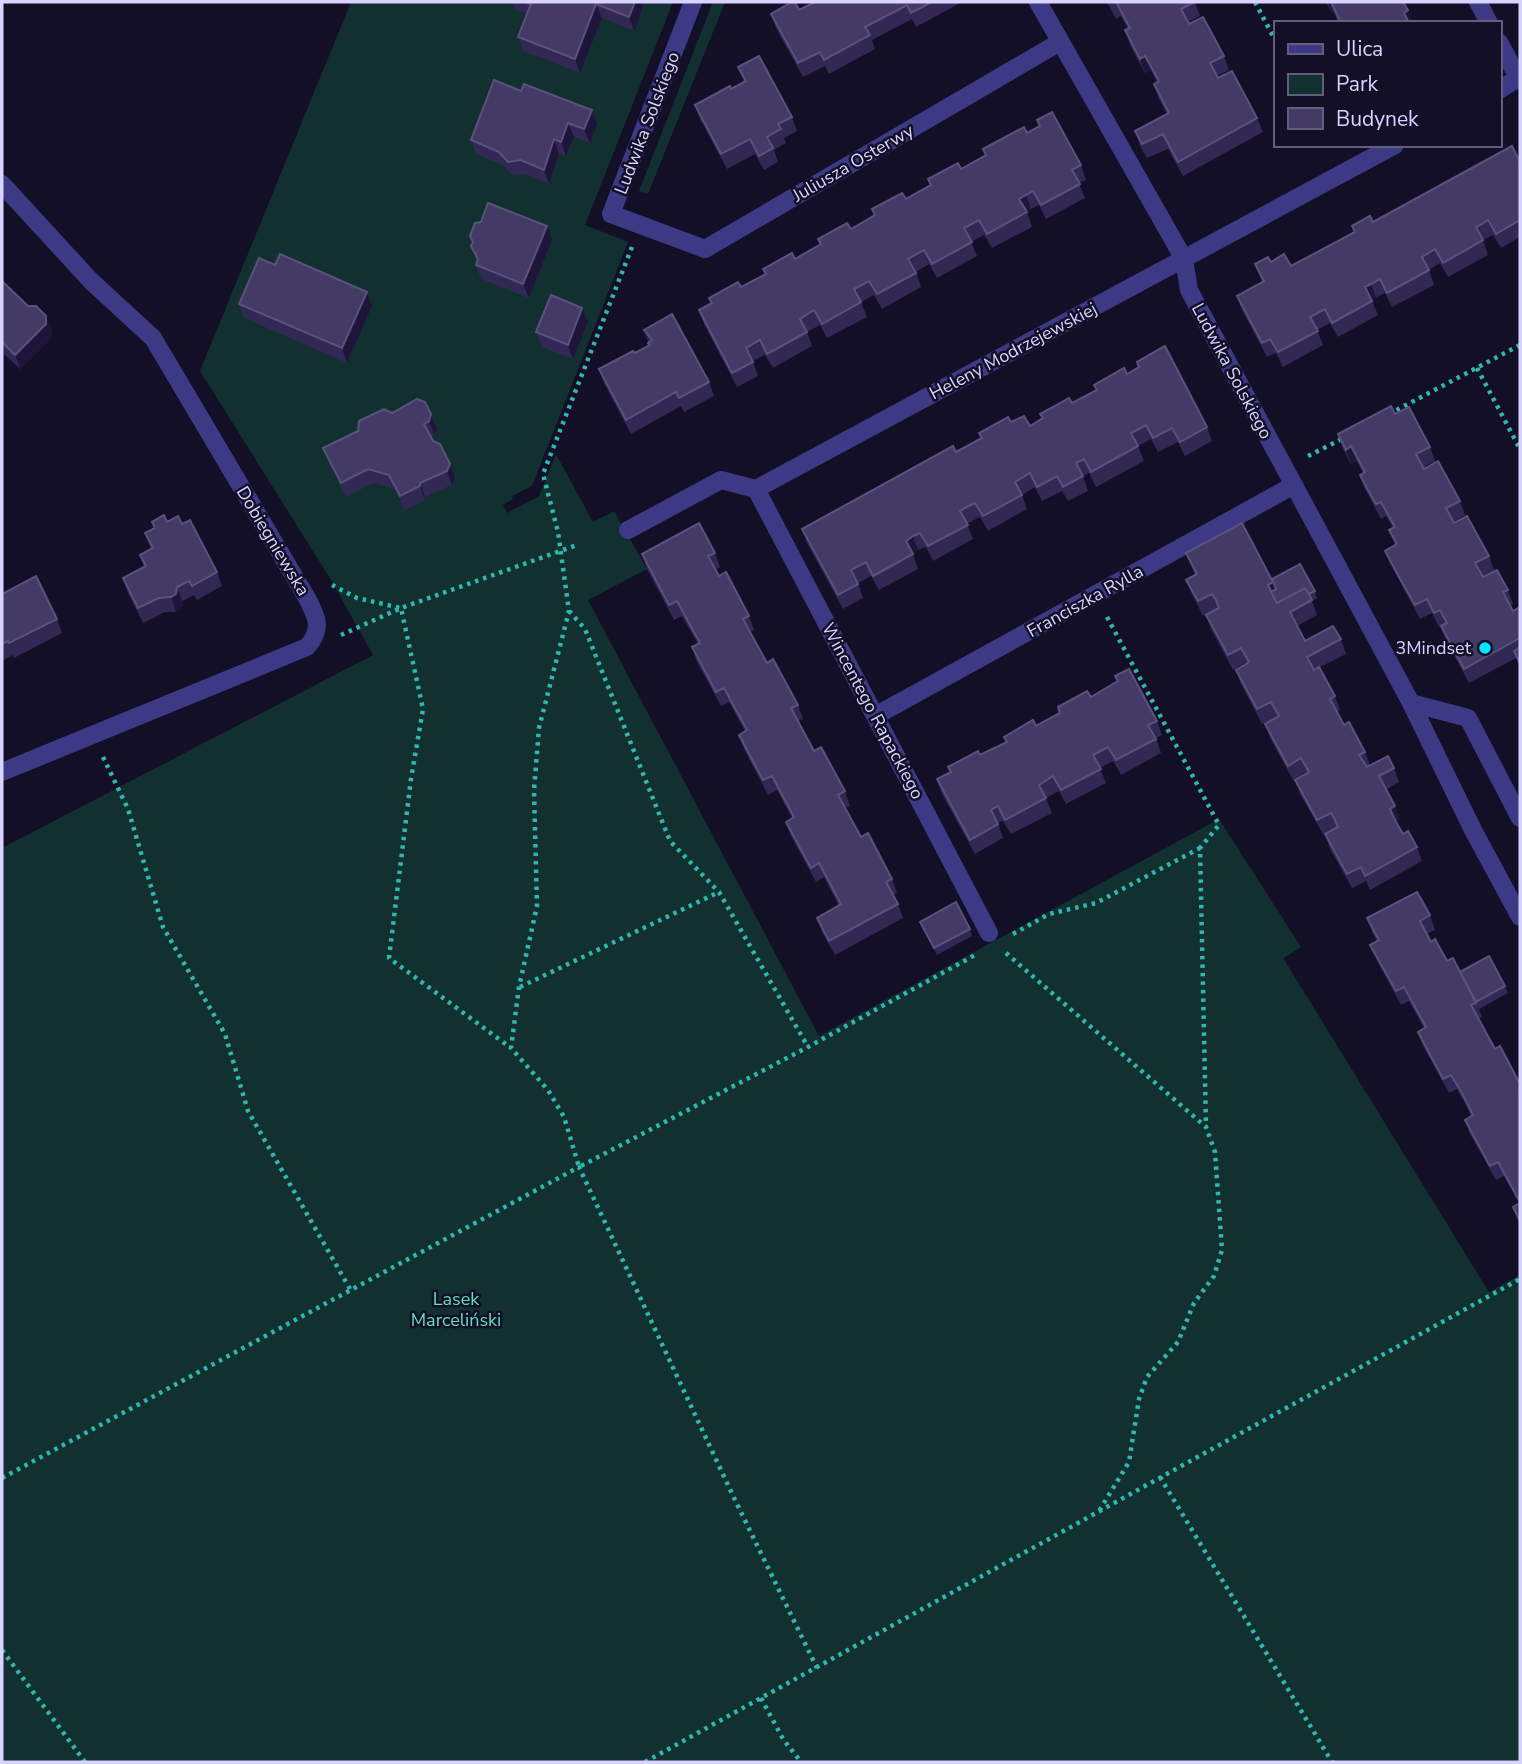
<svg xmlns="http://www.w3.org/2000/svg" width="1522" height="1764" viewBox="0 0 1522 1764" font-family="'Nunito Sans',sans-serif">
<rect width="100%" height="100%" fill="#130f26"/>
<g fill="#12302f">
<polygon points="351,2 673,2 585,225 628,242 532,486 512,496 513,499 503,505 507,513 539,496 556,454 593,522 614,511 647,569 588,600 819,1036 1219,819 1301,947 1284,958 1285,961 1489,1292 1520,1275 1520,1762 2,1762 2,848 373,655 331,580 200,371"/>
<polygon points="713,2 725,2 648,194 639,191"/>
</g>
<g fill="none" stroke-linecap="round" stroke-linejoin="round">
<g stroke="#2fb8b0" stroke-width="4.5" stroke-dasharray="3.5 5" stroke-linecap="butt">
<polyline points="1255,2 1275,40"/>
<polyline points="632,247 543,474 558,532 569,611 539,728 534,790 537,906 519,987 511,1048 548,1090 564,1117 579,1167 808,1047 975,955"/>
<polyline points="1477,368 1520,449"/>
<polyline points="1389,414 1520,345"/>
<polyline points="1308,456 1344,438"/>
<polyline points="332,585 357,598 401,608 423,709 411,779 389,958 511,1048"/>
<polyline points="569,611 585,629 670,841 719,892 808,1047"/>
<polyline points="1107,617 1219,825 1200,848 1206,1126"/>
<polyline points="341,635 401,608 577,545"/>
<polyline points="103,757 128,809 163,927 225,1034 248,1111 350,1289"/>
<polyline points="1013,934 1049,914 1096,903 1200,848"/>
<polyline points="1006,953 1206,1127 1215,1152 1222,1250 1214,1276 1194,1303 1178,1342 1147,1377 1139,1399 1129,1462 1099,1511"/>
<polyline points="520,987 719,892"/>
<polyline points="1160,1477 1332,1762"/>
<polyline points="2,1478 579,1167 735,1500 817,1668"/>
<polyline points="2,1650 85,1762"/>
<polyline points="761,1698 783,1739 801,1762"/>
<polyline points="645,1762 1520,1279"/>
</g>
<g stroke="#3d3a85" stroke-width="18">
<polyline points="693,2 611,214 705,249 1060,42"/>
<polyline points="1038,2 1184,259 1189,290 1411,703 1473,830 1520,917"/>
<polyline points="1478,2 1489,23"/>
<polyline points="1499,42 1520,81"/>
<polyline points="1499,90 1520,77"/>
<path d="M2,184L91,281L153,338L307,598C317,617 323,629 307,647L2,772"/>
<polyline points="756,489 989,933"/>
<polyline points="628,530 721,480 756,489 1395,145"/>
<polyline points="1411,703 1468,718 1520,818"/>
<polyline points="875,716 1294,485"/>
</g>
</g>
<g fill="#312854">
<polygon points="512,2 641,2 643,8 634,31 602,18 580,73 523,51 518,37 527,14 515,10"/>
<polygon points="815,2 962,2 916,27 912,19 872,40 875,49 829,74 825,66 803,77 776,28 771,14 799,10"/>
<polygon points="1107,2 1195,2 1200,16 1188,22 1224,56 1229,70 1217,76 1257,118 1263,132 1183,176 1168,149 1147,158 1140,146 1135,131 1167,114 1159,99 1154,84 1157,83 1151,70 1145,73 1130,45 1125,30 1128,29 1121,16 1116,19"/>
<polygon points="1326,2 1403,2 1412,23 1339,23 1333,11 1331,12"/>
<polygon points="738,67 792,117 797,131 784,138 786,143 774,150 778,162 764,170 755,154 727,169 700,119 695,105 731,89 744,82"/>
<polygon points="521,91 592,110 597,124 590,143 574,137 566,156 559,154 549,184 526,174 513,176 504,166 476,154 471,140"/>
<polygon points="1037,120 1081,165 1086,180 1079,183 1085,198 1046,219 1039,205 1031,209 1027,212 1032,227 992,248 984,235 971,242 977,256 937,278 929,264 916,272 921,287 882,309 874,295 861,302 867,317 827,338 820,325 807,332 812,346 773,368 765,355 753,361 758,376 737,387 704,324 699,310 711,303 709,298 741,287 765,274 763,269 795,259 820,245 818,239 851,229 875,216 872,209 906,199 930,185 928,179 961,169 985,155 983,149 1027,133 1039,127"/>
<polygon points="1520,162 1520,237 1501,248 1493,235 1483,240 1488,255 1448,277 1440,263 1432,268 1429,270 1434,285 1392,307 1385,293 1376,298 1372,300 1378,315 1338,337 1330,323 1317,330 1323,345 1283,367 1276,353 1267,357 1242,310 1237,296 1262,282 1255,264 1271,262 1291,266 1354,232 1352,226 1373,222"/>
<polygon points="481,222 552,240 529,298 481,279 476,265 477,262 471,246 472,243 470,236"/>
<polygon points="275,265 367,292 372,306 347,363 244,318 239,304"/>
<polygon points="2,281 52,330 51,338 20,369 5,355 2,358"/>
<polygon points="588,322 573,359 542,347 536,332"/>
<polygon points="644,330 709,382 714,396 684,412 681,406 631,434 604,383 599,369 649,345"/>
<polygon points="1137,362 1207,427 1212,441 1185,456 1178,442 1158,452 1151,439 1138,446 1144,461 1096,487 1089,473 1083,476 1088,491 1068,501 1062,491 1042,501 1035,487 1022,495 1027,509 988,531 980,517 972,521 967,524 973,539 933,561 926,547 918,550 913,554 918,569 879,590 871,576 858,583 863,598 843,609 807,543 802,529 956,452 981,438 979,433 1011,422 1030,426 1042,419 1040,414 1072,403 1096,390 1094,385 1127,374 1139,367"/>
<polygon points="392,413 431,414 437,429 434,435 431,437 455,478 452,485 425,497 425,500 405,510 395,489 373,483 346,497 329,462 323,448"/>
<polygon points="1395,414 1430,447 1435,461 1424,467 1460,501 1465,515 1453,522 1489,556 1494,570 1482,576 1483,577 1508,590 1513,604 1510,606 1513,611 1520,607 1520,668 1516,658 1469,683 1446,640 1441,626 1439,627 1432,613 1420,619 1391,565 1385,551 1395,545 1389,530 1393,528 1386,516 1381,519 1365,489 1360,475 1363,473 1357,461 1351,464 1343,449 1338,434"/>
<polygon points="152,522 167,522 182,524 217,572 222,586 197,600 194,595 182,601 181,608 176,612 165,612 143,623 128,593 123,578 144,567 140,555 151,549 145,533 154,528"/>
<polygon points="715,553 720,567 716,569 719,576 749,616 754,630 750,632 767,663 798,705 803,719 798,721 814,751 845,791 850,806 845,808 861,837 892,879 897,893 893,895 898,904 903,918 835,955 822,932 817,918 839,906 824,877 816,882 791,836 786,822 792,818 777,790 768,795 744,749 739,735 745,731 729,702 721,706 697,662 692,647 698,644 682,616 674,620 647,569 642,554"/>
<polygon points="1186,553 1315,591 1317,598 1312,601 1317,615 1297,626 1305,641 1341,639 1346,654 1320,667 1335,696 1340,710 1337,712 1344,725 1365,752 1370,765 1394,768 1399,782 1386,790 1395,806 1400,820 1397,822 1403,834 1417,847 1422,861 1370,890 1366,881 1352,888 1330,849 1325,834 1337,828 1336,827 1323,834 1300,794 1295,780 1307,773 1306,772 1293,780 1270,738 1265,724 1277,717 1262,724 1241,684 1236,670 1247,663 1246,662 1233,670 1211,629 1206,615 1217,609 1203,616 1192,594 1186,580 1195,575"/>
<polygon points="2,594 57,619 62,633 14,658 13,655 2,661"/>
<polygon points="1115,676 1157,721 1162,735 1156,738 1161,753 1121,775 1113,761 1100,768 1106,783 1066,804 1059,791 1046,798 1052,813 1011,834 1003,821 998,823 1003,838 975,854 942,794 937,779 1006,743 1004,737 1036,726 1060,713 1058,707 1091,697 1117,682"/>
<polygon points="1430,915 1435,930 1427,934 1431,942 1447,961 1460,972 1505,986 1508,993 1479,1009 1482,1017 1478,1019 1495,1049 1520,1084 1520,1226 1513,1207 1519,1203 1504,1176 1496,1180 1470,1134 1465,1120 1471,1116 1468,1109 1457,1089 1449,1093 1423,1046 1418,1032 1424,1028 1409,1001 1401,1005 1376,959 1370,945 1377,941 1372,932 1367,918"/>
<polygon points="920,922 970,929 972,936 937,955 923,929"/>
</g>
<g fill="#1d163a">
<polygon points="635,2 641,2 643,8 634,31 629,17"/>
<polygon points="1328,2 1330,2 1333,11 1331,12"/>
<polygon points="596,4 602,18 580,73 575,59"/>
<polygon points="1408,10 1412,23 1407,23 1404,13"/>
<polygon points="1145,56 1151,70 1145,73 1140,59"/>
<polygon points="592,110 597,124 590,143 584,129"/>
<polygon points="568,123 574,137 566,156 561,142"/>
<polygon points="554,139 559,154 549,184 544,170"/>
<polygon points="1026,195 1031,209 1025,213 1019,199"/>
<polygon points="547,226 552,240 529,298 523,284"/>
<polygon points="1371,284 1376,298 1370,301 1365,287"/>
<polygon points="367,292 372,306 347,363 342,348"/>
<polygon points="582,308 588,322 573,359 568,345"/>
<polygon points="46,316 52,330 51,338 20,369 15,355"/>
<polygon points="2,346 5,355 2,358"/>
<polygon points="431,414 437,429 434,435 429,421"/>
<polygon points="1351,446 1357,461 1351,464 1346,450"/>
<polygon points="450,464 455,478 452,485 447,471"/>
<polygon points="420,483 425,497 425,500 420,486"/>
<polygon points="913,536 918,550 911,555 906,541"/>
<polygon points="1273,582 1278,596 1274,599 1268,585"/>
<polygon points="177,587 182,601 181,608 176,612 171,597"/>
<polygon points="1395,806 1400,820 1395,823 1390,809"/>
</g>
<g fill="#433a66" stroke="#5a527e" stroke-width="2">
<polygon points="525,2 635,2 629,17 596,4 575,59 518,37 531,4"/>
<polygon points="792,2 795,2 799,10 815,2 932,2 911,13 907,5 865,27 870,35 824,60 820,52 798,63 771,14"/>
<polygon points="1116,2 1194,2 1181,9 1189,24 1203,17 1224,56 1210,63 1218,78 1232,71 1257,118 1178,162 1163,134 1142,144 1135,131 1169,113 1154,84 1159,81 1145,56 1140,59 1125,30 1130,28"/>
<polygon points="1331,2 1403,2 1408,10 1404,13 1409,23 1341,23"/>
<polygon points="759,56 792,117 778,124 781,129 767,137 773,148 759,156 750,139 721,154 695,105 730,86 731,89 746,81 738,67"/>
<polygon points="494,80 521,91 524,84 592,110 584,129 568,123 561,142 554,139 544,170 521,160 508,162 499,152 471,140"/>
<polygon points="1052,112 1081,165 1072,170 1080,184 1041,205 1033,191 1019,199 1027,212 987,234 979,220 964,228 972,242 932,264 924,250 908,259 916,273 877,294 869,281 854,289 861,302 822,324 814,310 800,319 807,332 767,354 760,340 746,348 753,362 732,373 699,310 712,303 709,298 738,282 741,287 766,274 763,269 792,253 795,259 821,244 818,239 847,223 851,229 875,215 872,209 902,193 906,199 918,192 931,185 928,179 958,163 961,169 986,155 983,149 1024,127 1027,133 1040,126 1037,120"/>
<polygon points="1512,146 1520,162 1520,220 1496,234 1488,220 1482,224 1476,227 1483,240 1443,263 1435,249 1427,254 1422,257 1429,270 1387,293 1380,279 1371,284 1365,287 1372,301 1332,323 1325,309 1310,317 1318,331 1278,352 1270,339 1262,343 1237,296 1264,281 1255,264 1268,257 1271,262 1284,254 1291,266 1355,232 1352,226 1370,216 1373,222"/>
<polygon points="488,203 547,226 523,284 476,265 478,259 471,246 473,242 470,236 475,223 481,222"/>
<polygon points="280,254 367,292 342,348 239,304 259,258 275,265"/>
<polygon points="2,281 28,306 36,306 46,316 46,324 15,355 2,342"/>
<polygon points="551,295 582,308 568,345 536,332"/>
<polygon points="672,314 709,382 679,398 676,392 626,420 599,369 633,351 635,353 650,345 648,343 652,340 644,330"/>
<polygon points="1165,346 1207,427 1180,442 1172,428 1153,438 1146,425 1131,433 1138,446 1091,472 1084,459 1076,463 1083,476 1063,487 1057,476 1037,487 1030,473 1015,482 1022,495 983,516 975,503 967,507 960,511 968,525 928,546 920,533 913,536 906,541 913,554 873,576 866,562 851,570 858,584 838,595 802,529 953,446 956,452 982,438 979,433 1008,417 1011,422 1024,416 1030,426 1043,418 1040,414 1069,398 1072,403 1097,390 1094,385 1124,368 1127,374 1139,367 1137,362"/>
<polygon points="417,399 425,402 431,414 429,421 424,424 433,441 440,444 450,464 447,471 420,483 420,486 400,496 389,475 368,469 341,483 323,448 358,431 359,421 384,409 392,413"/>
<polygon points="1391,406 1395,414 1409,407 1430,447 1416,454 1424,469 1438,461 1460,501 1446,508 1454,523 1467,516 1489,556 1475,563 1483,577 1497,570 1508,590 1503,592 1513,611 1520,607 1520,638 1464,669 1441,626 1447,623 1440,610 1434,613 1427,599 1415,605 1399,577 1385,551 1397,544 1389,530 1395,527 1381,502 1376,504 1368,490 1360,475 1365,472 1351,446 1346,450 1338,434"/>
<polygon points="164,515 167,522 178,516 182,524 190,520 217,572 192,586 189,581 177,587 176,594 171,597 159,598 138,608 123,578 146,566 140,555 153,548 145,533 155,528 152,522"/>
<polygon points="699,523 715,553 708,556 719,576 726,572 749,616 743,619 767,663 773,659 798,705 791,708 814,751 821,747 845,791 838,795 861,837 868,833 892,879 886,882 898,904 829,941 817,918 841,904 819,863 811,868 786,822 794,817 772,776 763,780 739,735 747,730 724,688 716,692 692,647 700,643 677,601 669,605 642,554"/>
<polygon points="1242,523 1273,582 1268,585 1277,603 1305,588 1312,600 1290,612 1305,641 1333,626 1341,639 1307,657 1314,670 1319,667 1335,696 1330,699 1344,725 1349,722 1365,752 1359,755 1367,767 1388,756 1394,768 1379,776 1395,806 1390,809 1396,822 1403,834 1408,831 1417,847 1365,876 1361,867 1347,874 1325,834 1338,827 1335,820 1331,813 1317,820 1295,780 1309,772 1301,758 1288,766 1265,724 1279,716 1271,702 1257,709 1236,670 1249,662 1241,648 1228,655 1206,615 1219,608 1216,600 1212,594 1198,601 1186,580 1197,574 1186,553"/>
<polygon points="1300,564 1315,591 1309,594 1305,588 1277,603 1271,592 1276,589 1272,579"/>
<polygon points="36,576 57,619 9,643 8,641 2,644 2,594"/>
<polygon points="1520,647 1520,663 1514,651"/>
<polygon points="1129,669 1157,721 1148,725 1156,739 1116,760 1108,747 1093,755 1101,769 1061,790 1053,776 1039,785 1046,798 1005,820 998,806 991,810 998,824 970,840 937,779 951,772 948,767 978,751 980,755 1007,742 1004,737 1033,720 1036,726 1060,713 1058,707 1087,691 1091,697 1118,681 1115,676"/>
<polygon points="1417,892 1430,915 1420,921 1431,942 1435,939 1447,961 1453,958 1476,1003 1471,1005 1495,1049 1500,1046 1520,1084 1520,1093 1519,1094 1520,1096 1520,1202 1498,1162 1490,1166 1465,1120 1473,1115 1463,1095 1451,1075 1443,1079 1418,1032 1426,1027 1404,987 1396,991 1370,945 1379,940 1367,918"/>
<polygon points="956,902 970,929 934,948 920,922"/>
<polygon points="1489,956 1505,986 1476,1002 1460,972"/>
<polygon points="1520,1203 1520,1221 1513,1207"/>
</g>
<circle fill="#00e5ff" stroke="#130f26" stroke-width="2.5" cx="1485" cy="648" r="7"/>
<g text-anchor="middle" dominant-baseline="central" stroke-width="5" stroke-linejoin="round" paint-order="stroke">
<g font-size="18" fill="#d9d4ff" stroke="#130f26">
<text transform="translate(647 123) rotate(-69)">Ludwika Solskiego</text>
<text transform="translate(853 163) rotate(-30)">Juliusza Osterwy</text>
<text transform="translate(1013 351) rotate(-28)">Heleny Modrzejewskiej</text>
<text transform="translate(1232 371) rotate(62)">Ludwika Solskiego</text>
<text transform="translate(273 541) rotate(59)">Dobiegniewska</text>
<text transform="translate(1085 601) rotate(-29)">Franciszka Rylla</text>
<text transform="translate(873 711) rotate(62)">Wincentego Rapackiego</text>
</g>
<g font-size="18" fill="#d9d4ff" stroke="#130f26" text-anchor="end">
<text x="1471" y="648">3Mindset</text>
</g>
<g font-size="18" fill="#5fe0c0" stroke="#130f26">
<text x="456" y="1299">Lasek<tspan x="456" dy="21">Marceliński</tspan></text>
</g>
</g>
<rect width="1522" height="1764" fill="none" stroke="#d9d4ff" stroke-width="7"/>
<rect x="1274" y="21" width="228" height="126" fill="#130f26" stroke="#625e7d" stroke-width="2"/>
<rect x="1288" y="44" width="35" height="10" fill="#3d3a85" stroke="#625e7d" stroke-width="2"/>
<text x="1336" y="56" font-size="21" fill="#d9d4ff">Ulica</text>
<rect x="1288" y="74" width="35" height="21" fill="#12302f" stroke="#625e7d" stroke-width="2"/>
<text x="1336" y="91" font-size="21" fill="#d9d4ff">Park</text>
<rect x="1288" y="108" width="35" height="21" fill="#433a66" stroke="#625e7d" stroke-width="2"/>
<text x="1336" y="126" font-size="21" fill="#d9d4ff">Budynek</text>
</svg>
